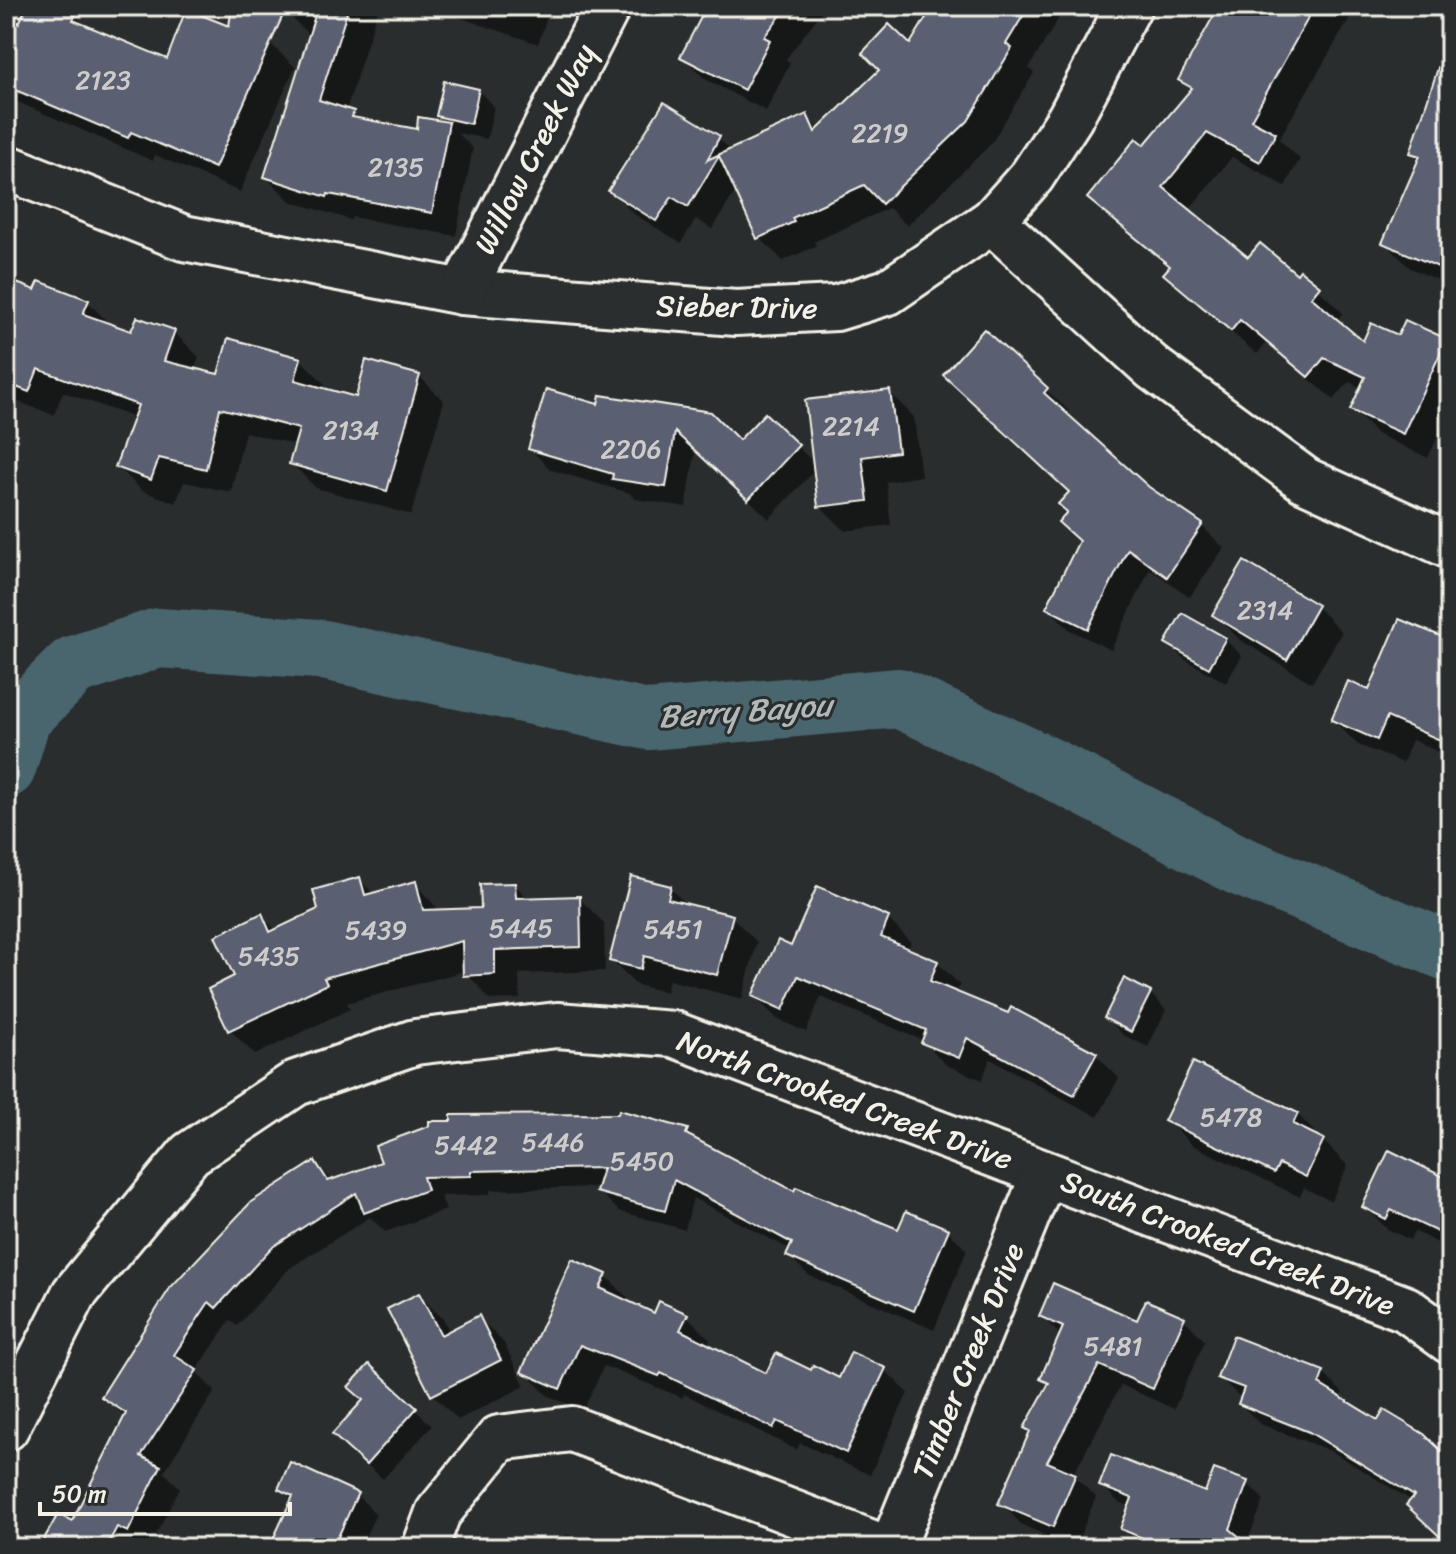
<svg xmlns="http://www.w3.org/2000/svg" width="1456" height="1554" viewBox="0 0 1456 1554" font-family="Sriracha,sans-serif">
<rect width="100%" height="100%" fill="#2a2d2e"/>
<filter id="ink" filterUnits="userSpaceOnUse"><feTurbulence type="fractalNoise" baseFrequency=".0125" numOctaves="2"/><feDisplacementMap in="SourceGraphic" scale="16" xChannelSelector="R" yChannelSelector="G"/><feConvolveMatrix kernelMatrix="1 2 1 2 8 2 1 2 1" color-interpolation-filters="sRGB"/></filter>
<g filter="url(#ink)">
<g fill="#0007">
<polygon points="29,6 55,6 75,15 88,29 168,62 270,43 295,67 240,192 155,155 153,161 6,97 6,19 20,25"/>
<polygon points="294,6 379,6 346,111 360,121 418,131 447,124 439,116 478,90 494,107 487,139 457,133 473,148 456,236 352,217 351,220 290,201 266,177 310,36 291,17"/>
<polygon points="441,6 551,6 538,44 449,14"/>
<polygon points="709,6 826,6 786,59 790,63 766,111 705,79 683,57"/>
<polygon points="935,6 1066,6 1029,68 1034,73 991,144 907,226 889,208 814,242 816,246 783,261 759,237 737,189 712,229 696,219 681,243 634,214 611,191 718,138 732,151 806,117 820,130 910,47"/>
<polygon points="1230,6 1357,6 1279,139 1300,159 1285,186 1232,157 1188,211 1248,260 1297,277 1301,273 1343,313 1336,321 1364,344 1399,338 1446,341 1450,345 1450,410 1428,458 1377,434 1352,409 1362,388 1349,382 1334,400 1266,343 1257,354 1191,298 1166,274 1170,268 1090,198 1144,147 1192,91 1180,80"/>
<polygon points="1450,39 1450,285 1410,268 1385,243 1420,160 1412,152"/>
<polygon points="6,281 36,293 88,302 113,327 133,334 174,332 199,357 194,370 219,376 300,359 325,384 323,390 357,400 419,376 444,401 411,515 316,488 291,463 296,445 245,432 231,492 184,482 176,503 142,491 117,466 135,418 63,392 54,415 13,400 6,417"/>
<polygon points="984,332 1069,411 1065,415 1148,488 1202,526 1224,548 1190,597 1150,569 1111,650 1070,630 1048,608 1081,542 1070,512 1071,493"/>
<polygon points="547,391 739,443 797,446 815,464 889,392 914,417 921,476 886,482 891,525 845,531 820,506 816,469 769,519 696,449 686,507 635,499 629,493 551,470 530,449"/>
<polygon points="1245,564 1317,607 1342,632 1312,683 1240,640 1215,615"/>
<polygon points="1225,639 1242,656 1226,683 1184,659 1167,643"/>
<polygon points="1450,642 1450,757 1412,740 1403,763 1358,745 1333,720"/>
<polygon points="360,880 374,894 415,884 441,912 483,910 515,885 529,900 579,898 604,923 605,971 519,974 520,999 490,1000 465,971 347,1003 350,1009 255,1055 230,1030 211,990 237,977 261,916 277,931 321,911"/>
<polygon points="670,888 688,906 732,917 757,942 742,999 669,980 666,992 636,985 611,960"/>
<polygon points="818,889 888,919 911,942 908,950 937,962 960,985 956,994 1096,1055 1119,1078 1098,1117 990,1059 982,1080 946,1065 924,1041 821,997 806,1032 777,1019 754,996 792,948"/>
<polygon points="1150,993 1166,1010 1148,1047 1123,1035 1106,1018"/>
<polygon points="1297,1114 1348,1166 1331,1201 1304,1188 1300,1197 1192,1145 1167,1120"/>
<polygon points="687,1131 700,1144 795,1194 899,1232 948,1231 967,1250 934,1330 808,1275 788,1255 791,1250 693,1198 685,1230 619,1211 599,1192 600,1187 490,1190 490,1195 441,1196 446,1210 385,1232 370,1217 290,1268 237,1326 230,1320 196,1372 215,1391 164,1472 180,1488 149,1548 41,1548 73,1524 126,1418 104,1396 315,1163 333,1181"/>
<polygon points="1450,1182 1450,1249 1414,1231 1410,1240 1387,1229 1364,1206"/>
<polygon points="606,1276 629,1299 627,1303 655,1315 687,1316 710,1339 707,1345 767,1375 812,1373 840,1380 885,1370 908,1393 870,1475 800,1443 797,1450 684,1394 683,1398 604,1366 583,1411 547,1395 524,1372"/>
<polygon points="419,1295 444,1320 450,1333 479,1318 504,1343 525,1386 458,1420 433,1395"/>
<polygon points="1041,1316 1138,1323 1184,1319 1205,1341 1174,1409 1121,1385 1073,1475 1096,1497 1075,1548 1022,1525 1001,1503 1031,1432 1026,1428 1050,1386 1042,1378 1061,1336"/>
<polygon points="1323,1373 1343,1393 1340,1399 1379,1423 1438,1450 1450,1438 1450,1545 1412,1501 1331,1451 1260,1424 1240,1404 1242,1399 1219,1377"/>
<polygon points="365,1401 415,1409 432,1426 383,1479 351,1451"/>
<polygon points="1247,1483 1264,1500 1246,1545 1250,1548 1139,1545 1122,1529 1131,1507 1118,1502 1102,1485 1206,1494"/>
<polygon points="280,1488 357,1495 376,1514 360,1548 271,1548 293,1501"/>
<polygon points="566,1534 613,1548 562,1548"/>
</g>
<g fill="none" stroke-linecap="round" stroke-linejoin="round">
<polyline stroke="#49656d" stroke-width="60" points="6,768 21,718 73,666 158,638 319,649 648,720 899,698 1050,768 1240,866 1450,952"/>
</g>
<g fill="#5a5f71" stroke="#f4f1e8" stroke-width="2">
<polygon points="27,6 60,6 76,14 73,20 167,59 186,9 229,26 232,6 287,6 215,168 131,132 128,138 6,86 6,16 19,23"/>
<polygon points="318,6 349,6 319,100 354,111 352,117 417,129 418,117 449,122 432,213 328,194 327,197 264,177"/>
<polygon points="707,6 788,6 764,37 770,40 744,90 680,57"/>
<polygon points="933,6 1029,6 1006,44 1012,48 968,121 882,204 864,185 792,218 794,222 757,239 719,156 688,207 672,197 656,221 608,191 664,102 720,136 707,160 807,114 815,132 879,70 862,53 889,24 910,44"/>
<polygon points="1219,6 1315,6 1251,120 1276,133 1260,162 1207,133 1163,187 1248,257 1260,243 1297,274 1300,270 1320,286 1311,297 1363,341 1371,323 1398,335 1405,320 1447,339 1403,434 1350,410 1365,377 1324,358 1308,377 1240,320 1231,331 1163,274 1170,266 1087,198 1136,138 1144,145 1192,88 1178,80"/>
<polygon points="1445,47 1450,48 1450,272 1382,243 1420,156 1410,153"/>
<polygon points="444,81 479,89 471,124 436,116"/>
<polygon points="6,279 35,290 39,281 89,300 83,314 131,331 137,317 175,330 164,361 218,374 228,338 301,358 295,380 356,397 366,360 420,375 387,491 289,464 299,429 220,408 206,469 159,458 151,480 115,467 138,405 38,369 29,392 6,383"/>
<polygon points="984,329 1048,388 1044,393 1149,487 1203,524 1167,577 1128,549 1088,629 1046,608 1079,541 1058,522 1067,512 1058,504 1069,492 943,375"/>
<polygon points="546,389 598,404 600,395 711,412 739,440 765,413 799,445 748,500 675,432 666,487 612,479 613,474 528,449"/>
<polygon points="890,390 898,452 862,457 868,501 818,507 805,400"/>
<polygon points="1244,561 1318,605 1287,660 1212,615"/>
<polygon points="1182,613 1226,638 1209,668 1165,643"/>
<polygon points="1399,619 1450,640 1450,716 1440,740 1387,717 1377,740 1331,720 1348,681 1369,690"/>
<polygon points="631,876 671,886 668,899 733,915 717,975 644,956 641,969 609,961"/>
<polygon points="360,877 365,895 416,881 423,910 481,908 480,884 515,883 516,898 580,896 581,947 495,950 495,974 463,976 462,941 324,978 327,984 228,1031 208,989 234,976 215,936 262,913 270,932 318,909 313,890"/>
<polygon points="817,886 889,917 881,937 938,961 930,981 1008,1013 1011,1007 1097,1053 1074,1095 967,1038 959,1058 921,1043 926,1030 798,976 783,1010 752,996 778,940 791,946"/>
<polygon points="1124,978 1151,992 1131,1032 1104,1018"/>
<polygon points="1193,1062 1298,1113 1293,1124 1324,1139 1306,1177 1279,1164 1274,1173 1164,1121"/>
<polygon points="619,1110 688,1129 686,1134 794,1191 796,1187 898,1229 906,1211 949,1229 914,1311 786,1256 792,1243 674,1180 665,1211 596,1192 603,1168 471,1171 471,1176 423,1177 427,1190 364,1213 356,1193 271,1248 216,1308 209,1302 174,1355 197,1370 141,1456 161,1466 128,1532 117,1527 109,1542 120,1548 39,1548 58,1514 72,1521 126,1413 101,1397 170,1288 251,1202 315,1161 328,1181 381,1162 375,1146 429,1126 429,1121 451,1121 451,1115 618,1114"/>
<polygon points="1389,1150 1450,1180 1450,1238 1391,1210 1386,1219 1362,1207"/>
<polygon points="572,1259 607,1274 600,1288 654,1313 659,1301 688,1314 680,1330 766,1373 776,1353 811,1370 813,1365 839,1378 851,1352 886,1368 846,1453 777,1421 773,1428 661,1373 659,1376 580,1345 560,1389 521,1372"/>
<polygon points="1053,1283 1137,1320 1146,1300 1185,1317 1153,1389 1099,1365 1047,1462 1076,1474 1053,1527 998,1504 1030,1431 1024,1428 1049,1383 1040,1379 1063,1327 1039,1316"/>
<polygon points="419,1293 441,1335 479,1315 501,1360 431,1396 387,1309"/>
<polygon points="1233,1336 1324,1371 1319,1384 1378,1420 1384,1410 1424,1434 1450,1459 1450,1546 1406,1505 1414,1496 1309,1432 1238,1404 1244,1388 1217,1378"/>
<polygon points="369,1364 417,1408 366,1465 332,1434 363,1400 348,1387"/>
<polygon points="1111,1455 1205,1492 1214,1469 1248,1481 1230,1529 1253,1548 1168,1548 1120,1529 1132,1498 1099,1486"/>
<polygon points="290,1462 358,1493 333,1548 269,1548 293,1496 278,1489"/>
</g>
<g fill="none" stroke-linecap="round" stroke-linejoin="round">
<g stroke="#f4f1e8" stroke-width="50">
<g id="minor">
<polyline points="6,167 184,238 462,292 736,313 836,308 888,292 992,221 1032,176 1070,118 1129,6"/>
<polyline points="992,221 1153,368 1305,480 1450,546"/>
<polyline points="462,292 608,6"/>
<polyline points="6,1428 74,1294 190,1154 296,1083 415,1042 557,1025 673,1034 1406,1309 1450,1341"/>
<polyline points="425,1548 438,1513 499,1438 572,1429 885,1548"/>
<polyline points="892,1548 1044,1174"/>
</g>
</g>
<use href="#minor" stroke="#2a2d2e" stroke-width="44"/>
</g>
</g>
<g text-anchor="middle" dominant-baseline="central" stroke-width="6" stroke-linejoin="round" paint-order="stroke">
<g font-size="26" fill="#ceccca">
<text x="103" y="80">2123</text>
<text x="880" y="133">2219</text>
<text x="396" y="167">2135</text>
<text x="851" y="426">2214</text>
<text x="351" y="430">2134</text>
<text x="631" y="449">2206</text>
<text x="1265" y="610">2314</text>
<text x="521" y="928">5445</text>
<text x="673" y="929">5451</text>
<text x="376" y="930">5439</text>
<text x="269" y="956">5435</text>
<text x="1231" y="1117">5478</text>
<text x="553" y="1142">5446</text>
<text x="466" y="1145">5442</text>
<text x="642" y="1161">5450</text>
<text x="1113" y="1346">5481</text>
</g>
<g font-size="30" fill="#f4f1e8" stroke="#2a2d2e">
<text transform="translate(535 149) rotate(-63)">Willow Creek Way</text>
<text transform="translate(737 307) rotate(1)">Sieber Drive</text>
<text transform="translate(845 1100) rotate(20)">North Crooked Creek Drive</text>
<text transform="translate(1228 1243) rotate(21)">South Crooked Creek Drive</text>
<text transform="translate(968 1361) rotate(-68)">Timber Creek Drive</text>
</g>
<g font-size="32" font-style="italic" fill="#b0b9b7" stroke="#2a2d2e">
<text transform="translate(745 711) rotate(-4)">Berry Bayou</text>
</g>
</g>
<rect width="1456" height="1554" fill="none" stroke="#2a2d2e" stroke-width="32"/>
<rect x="16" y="16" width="1424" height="1522" fill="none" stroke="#f4f1e8" stroke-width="3" filter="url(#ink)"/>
<path d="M40 1502v12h250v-12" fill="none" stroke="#f4f1e8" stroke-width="4"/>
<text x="52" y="1502" font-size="24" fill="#f4f1e8" stroke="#2a2d2e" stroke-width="6" paint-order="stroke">50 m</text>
</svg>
